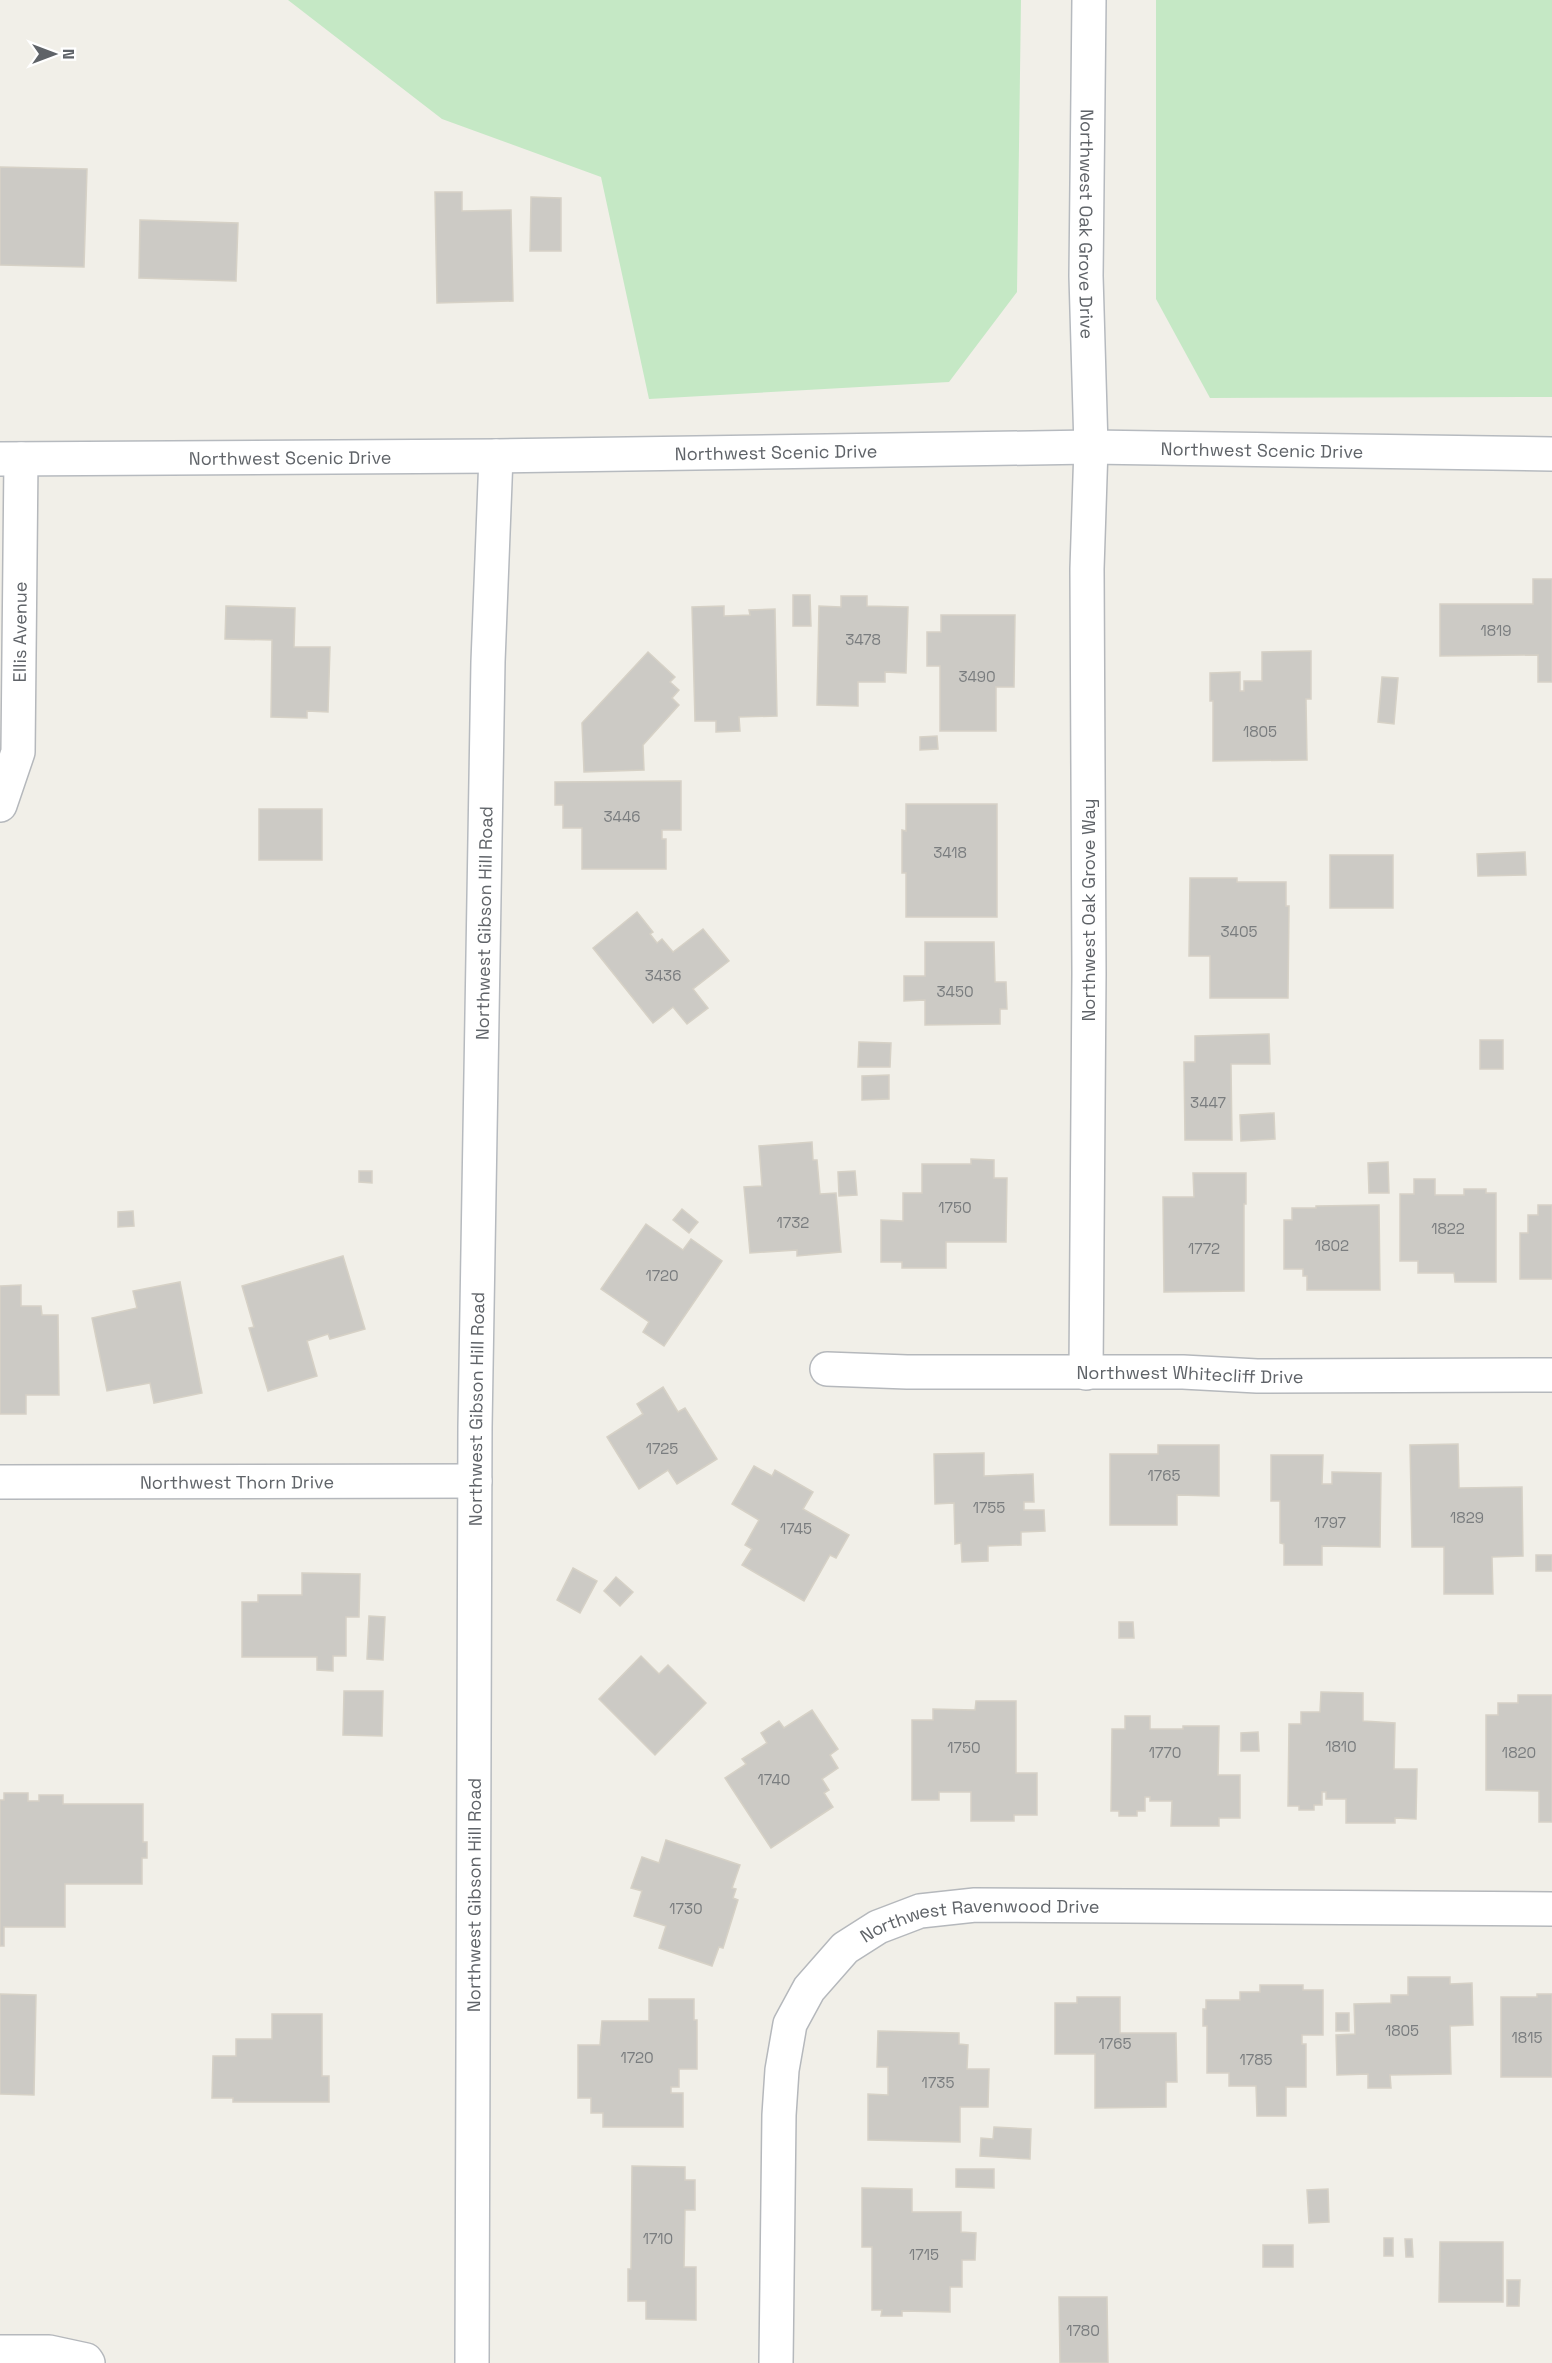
<svg xmlns="http://www.w3.org/2000/svg" width="1552" height="2363" viewBox="0 0 1552 2363" font-family="'Space Grotesk',sans-serif">
<rect width="100%" height="100%" fill="#f1efe8"/>
<g fill="#c5e8c5">
<polygon points="288,0 1021,0 1017,292 949,382 649,399 601,177 442,119"/>
<polygon points="1156,0 1552,0 1552,397 1210,398 1156,299"/>
</g>
<g fill="#cccac5" stroke="#d6d1c6" stroke-width="1.5">
<polygon points="0,167 87,169 84,267 0,265"/>
<polygon points="435,192 462,192 462,211 511,210 513,301 437,303"/>
<polygon points="531,197 561,198 561,251 530,251"/>
<polygon points="140,220 238,223 236,281 139,278"/>
<polygon points="1533,579 1552,579 1552,682 1538,682 1538,655 1440,656 1440,604 1533,604"/>
<polygon points="793,595 810,595 811,626 793,626"/>
<polygon points="841,596 867,596 867,606 908,607 906,673 885,672 885,682 858,682 858,706 817,705 819,606 841,607"/>
<polygon points="226,606 295,608 294,647 330,647 328,712 307,711 307,718 271,717 272,640 225,639"/>
<polygon points="724,606 724,616 750,615 749,610 775,609 777,716 739,717 740,731 716,732 716,721 695,721 692,607"/>
<polygon points="941,615 1015,615 1014,687 996,687 996,731 940,731 940,666 927,666 927,632 941,632"/>
<polygon points="1311,651 1311,699 1306,699 1307,760 1213,761 1213,701 1210,701 1210,673 1240,672 1240,691 1244,691 1244,681 1262,681 1262,652"/>
<polygon points="648,652 675,677 670,682 679,690 672,698 679,705 643,745 644,770 584,772 582,723"/>
<polygon points="1382,677 1398,678 1394,724 1378,722"/>
<polygon points="937,736 938,749 920,750 920,737"/>
<polygon points="681,781 681,830 662,830 662,839 666,839 666,869 582,869 582,828 563,828 563,805 555,805 555,782"/>
<polygon points="906,804 997,804 997,917 906,917 906,873 902,873 902,830 906,831"/>
<rect x="259" y="809" width="63" height="51"/>
<polygon points="1525,852 1526,875 1478,876 1477,854"/>
<rect x="1330" y="855" width="63" height="53"/>
<polygon points="1190,878 1237,878 1237,882 1286,882 1286,906 1289,906 1288,998 1210,998 1210,956 1189,956"/>
<polygon points="637,912 653,932 650,934 657,943 662,939 673,952 703,929 729,961 693,989 708,1008 687,1024 673,1007 653,1023 593,948"/>
<polygon points="925,942 994,942 995,982 1006,982 1007,1009 1000,1009 1000,1024 925,1025 925,1000 904,1001 904,976 925,976"/>
<polygon points="1269,1034 1270,1064 1231,1064 1232,1140 1185,1140 1184,1062 1195,1062 1195,1036"/>
<rect x="1480" y="1040" width="23" height="29"/>
<polygon points="859,1042 891,1043 890,1067 858,1067"/>
<polygon points="889,1075 889,1099 862,1100 862,1076"/>
<polygon points="1274,1113 1275,1139 1241,1141 1240,1115"/>
<polygon points="812,1142 813,1160 817,1160 820,1194 836,1193 841,1252 797,1256 797,1250 750,1253 744,1187 762,1186 759,1146"/>
<polygon points="971,1159 994,1160 994,1178 1007,1178 1006,1242 946,1242 946,1268 902,1268 902,1262 881,1262 881,1220 903,1221 903,1193 922,1193 922,1164 971,1164"/>
<polygon points="1388,1162 1389,1193 1369,1193 1368,1163"/>
<polygon points="359,1171 372,1171 372,1183 359,1182"/>
<polygon points="855,1171 857,1195 839,1196 838,1172"/>
<polygon points="1193,1173 1246,1173 1246,1204 1244,1204 1244,1291 1164,1292 1163,1197 1194,1197"/>
<polygon points="1414,1179 1435,1179 1435,1195 1464,1195 1464,1189 1486,1189 1486,1193 1496,1193 1496,1282 1455,1282 1454,1273 1418,1273 1418,1261 1400,1261 1400,1194 1414,1194"/>
<polygon points="1379,1205 1380,1290 1307,1290 1307,1276 1303,1276 1303,1269 1284,1269 1284,1220 1292,1220 1292,1208 1316,1208 1316,1206"/>
<polygon points="1538,1205 1552,1205 1552,1279 1520,1279 1520,1233 1528,1233 1528,1215 1538,1215"/>
<polygon points="682,1209 698,1222 689,1233 673,1220"/>
<polygon points="133,1211 134,1226 118,1227 118,1212"/>
<polygon points="646,1224 683,1250 691,1239 722,1261 664,1346 643,1332 649,1322 601,1289"/>
<polygon points="343,1256 365,1329 330,1339 328,1334 307,1341 317,1376 268,1391 249,1328 254,1327 242,1286"/>
<polygon points="180,1282 202,1393 154,1403 150,1383 107,1391 92,1318 137,1308 133,1291"/>
<polygon points="21,1285 21,1306 41,1306 42,1315 58,1315 59,1395 26,1395 26,1414 0,1414 0,1286"/>
<polygon points="663,1387 678,1412 685,1408 717,1459 677,1484 668,1470 639,1489 607,1437 643,1414 637,1404"/>
<polygon points="1458,1444 1459,1488 1522,1487 1523,1556 1492,1557 1493,1594 1444,1594 1444,1547 1412,1547 1410,1445"/>
<polygon points="1158,1445 1219,1445 1219,1496 1177,1495 1177,1525 1110,1525 1110,1454 1158,1454"/>
<polygon points="984,1453 984,1476 1033,1474 1034,1502 1024,1502 1024,1510 1044,1510 1045,1531 1021,1532 1021,1545 988,1546 988,1561 962,1562 961,1543 955,1544 954,1503 935,1504 934,1454"/>
<polygon points="1271,1455 1323,1455 1322,1484 1332,1484 1332,1472 1381,1473 1380,1547 1322,1546 1322,1565 1284,1565 1284,1544 1280,1543 1280,1501 1271,1501"/>
<polygon points="754,1466 772,1476 775,1470 813,1492 803,1509 849,1535 836,1558 830,1555 804,1601 742,1565 752,1549 745,1545 759,1520 732,1504"/>
<rect x="1536" y="1555" width="16" height="16"/>
<polygon points="573,1568 597,1581 580,1613 557,1600"/>
<polygon points="302,1573 360,1574 359,1617 346,1617 346,1656 333,1656 333,1671 317,1670 317,1657 242,1657 242,1602 258,1602 258,1595 302,1595"/>
<polygon points="616,1577 633,1592 620,1606 604,1591"/>
<polygon points="369,1616 385,1617 383,1660 367,1659"/>
<polygon points="1119,1622 1133,1622 1134,1638 1119,1638"/>
<polygon points="641,1656 659,1674 668,1665 706,1703 655,1755 599,1699"/>
<polygon points="344,1691 383,1691 382,1736 343,1735"/>
<polygon points="1321,1692 1363,1693 1363,1721 1395,1723 1394,1769 1417,1769 1416,1819 1395,1818 1395,1823 1346,1823 1346,1799 1326,1799 1326,1792 1322,1792 1322,1805 1314,1805 1314,1810 1299,1810 1299,1806 1288,1806 1289,1724 1301,1724 1301,1712 1320,1712"/>
<polygon points="1518,1695 1552,1695 1552,1822 1539,1822 1539,1791 1486,1790 1486,1715 1498,1715 1498,1703 1518,1703"/>
<polygon points="976,1701 1016,1701 1016,1773 1037,1773 1037,1815 1014,1815 1014,1821 971,1821 971,1792 939,1792 939,1800 912,1800 912,1720 933,1720 933,1709 975,1710"/>
<polygon points="812,1710 838,1749 830,1755 838,1768 822,1779 829,1790 824,1793 833,1807 771,1848 725,1778 746,1764 742,1759 767,1743 761,1733 779,1721 784,1728"/>
<polygon points="1125,1716 1150,1716 1150,1729 1183,1729 1183,1726 1219,1726 1218,1775 1240,1775 1240,1818 1219,1818 1219,1826 1171,1826 1172,1801 1150,1801 1150,1797 1145,1797 1145,1811 1137,1811 1137,1816 1119,1816 1119,1811 1111,1811 1112,1729 1125,1729"/>
<polygon points="1258,1732 1259,1751 1241,1751 1241,1733"/>
<polygon points="4,1793 28,1793 28,1801 39,1801 39,1795 63,1795 63,1804 143,1804 143,1842 147,1842 147,1858 142,1858 142,1884 65,1884 65,1927 4,1927 4,1946 0,1946 0,1800 4,1800"/>
<polygon points="666,1840 740,1865 732,1888 736,1889 733,1898 738,1900 723,1948 719,1947 712,1966 659,1948 666,1926 634,1916 642,1891 631,1888 642,1857 659,1863"/>
<polygon points="1408,1977 1450,1977 1450,1984 1472,1983 1473,2025 1450,2026 1451,2074 1390,2075 1391,2088 1368,2088 1368,2074 1337,2075 1336,2035 1355,2034 1354,2004 1391,2003 1391,1995 1408,1995"/>
<polygon points="1260,1985 1303,1985 1303,1990 1323,1990 1323,2035 1302,2035 1302,2044 1306,2044 1306,2087 1286,2087 1286,2116 1257,2116 1256,2086 1229,2086 1229,2073 1207,2073 1207,2026 1203,2026 1203,2009 1206,2009 1206,2000 1240,2000 1240,1992 1260,1992"/>
<polygon points="0,1994 36,1995 34,2095 0,2094"/>
<polygon points="1537,1994 1552,1994 1552,2077 1501,2077 1501,1997 1537,1997"/>
<polygon points="1077,1997 1120,1997 1120,2033 1176,2033 1177,2082 1166,2082 1166,2107 1095,2108 1095,2054 1055,2054 1055,2003 1077,2003"/>
<polygon points="649,1999 694,1999 694,2020 697,2020 697,2069 679,2069 679,2087 671,2087 671,2093 683,2093 683,2127 603,2127 603,2113 591,2113 591,2098 578,2098 578,2045 600,2045 602,2021 649,2021"/>
<rect x="1336" y="2013" width="13" height="18"/>
<polygon points="272,2014 322,2014 322,2076 329,2076 329,2102 233,2102 233,2098 212,2098 213,2056 236,2056 236,2039 272,2039"/>
<polygon points="878,2031 959,2033 959,2044 968,2045 967,2069 989,2069 988,2107 960,2107 960,2142 868,2140 868,2094 888,2095 888,2067 877,2067"/>
<polygon points="994,2127 1031,2129 1030,2159 980,2156 981,2138 993,2139"/>
<polygon points="632,2166 685,2167 685,2180 695,2180 695,2210 685,2210 684,2267 696,2267 696,2320 646,2319 646,2301 628,2301 628,2269 631,2269"/>
<polygon points="956,2169 994,2169 994,2188 956,2187"/>
<polygon points="862,2188 912,2189 912,2212 961,2212 961,2232 976,2233 975,2260 962,2260 962,2287 950,2287 950,2312 902,2311 902,2316 881,2316 882,2310 872,2310 872,2247 862,2247"/>
<polygon points="1328,2189 1329,2222 1309,2223 1307,2190"/>
<rect x="1384" y="2238" width="9" height="18"/>
<polygon points="1405,2239 1412,2239 1413,2257 1406,2257"/>
<polygon points="1440,2242 1503,2242 1503,2302 1439,2302"/>
<rect x="1263" y="2245" width="30" height="22"/>
<polygon points="1507,2280 1520,2280 1519,2306 1507,2306"/>
<polygon points="1059,2297 1107,2297 1108,2363 1060,2363"/>
</g>
<g fill="none" stroke-linecap="round" stroke-linejoin="round">
<g stroke="#b5b8bc" stroke-width="36">
<g id="street">
<path id="s1" d="M0,805L18,752L21,459"/>
<path id="s2" d="M827,1369L907,1372H1183L1257,1376L1552,1375"/>
<polyline points="1086,1373 1089,974 1087,569 1091,447"/>
<path id="s3" d="M0,1482L475,1481"/>
<polyline points="0,2352 49,2352 86,2360 88,2363"/>
<path id="s4" d="M776,2363L779,2115L782,2070L790,2024L809,1989L845,1948L878,1927L920,1911L975,1905L1552,1909"/>
</g>
</g>
<g stroke="#b6babf" stroke-width="36">
<g id="secondary">
<path id="s5" d="M1089,0L1086,276L1091,447"/>
<path id="s6" d="M0,459L496,456L1091,447L1552,454"/>
<path id="s7" d="M472,2363L475,1427L488,662L496,456"/>
</g>
</g>
<use href="#street" stroke="#fff" stroke-width="33"/>
<use href="#secondary" stroke="#fff" stroke-width="33"/>
</g>
<g text-anchor="middle" dominant-baseline="central" stroke-width="4.5" stroke-linejoin="round" paint-order="stroke">
<g font-size="15" fill="#7a7d7f">
<text x="1496" y="630">1819</text>
<text x="863" y="639">3478</text>
<text x="977" y="676">3490</text>
<text x="1260" y="731">1805</text>
<text x="622" y="816">3446</text>
<text x="950" y="852">3418</text>
<text x="1239" y="931">3405</text>
<text x="663" y="975">3436</text>
<text x="955" y="991">3450</text>
<text x="1208" y="1102">3447</text>
<text x="955" y="1207">1750</text>
<text x="793" y="1222">1732</text>
<text x="1448" y="1228">1822</text>
<text x="1332" y="1245">1802</text>
<text x="1204" y="1248">1772</text>
<text x="662" y="1275">1720</text>
<text x="662" y="1448">1725</text>
<text x="1164" y="1475">1765</text>
<text x="989" y="1507">1755</text>
<text x="1467" y="1517">1829</text>
<text x="1330" y="1522">1797</text>
<text x="796" y="1528">1745</text>
<text x="1341" y="1746">1810</text>
<text x="964" y="1747">1750</text>
<text x="1165" y="1752">1770</text>
<text x="1519" y="1752">1820</text>
<text x="774" y="1779">1740</text>
<text x="686" y="1908">1730</text>
<text x="1402" y="2030">1805</text>
<text x="1527" y="2037">1815</text>
<text x="1115" y="2043">1765</text>
<text x="637" y="2057">1720</text>
<text x="1256" y="2059">1785</text>
<text x="938" y="2082">1735</text>
<text x="658" y="2238">1710</text>
<text x="924" y="2254">1715</text>
<text x="1083" y="2330">1780</text>
</g>
<g font-size="18" fill="#5f6368" stroke="#fff">
<text stroke="none"><textPath href="#s5" startOffset="224">Northwest Oak Grove Drive</textPath></text>
<text stroke="none"><textPath href="#s6" startOffset="1262">Northwest Scenic Drive</textPath></text>
<text stroke="none"><textPath href="#s6" startOffset="776">Northwest Scenic Drive</textPath></text>
<text stroke="none"><textPath href="#s6" startOffset="290">Northwest Scenic Drive</textPath></text>
<text stroke="none"><textPath href="#s1" startOffset="176">Ellis Avenue</textPath></text>
<text transform="translate(1088 910) rotate(-90)">Northwest Oak Grove Way</text>
<text stroke="none"><textPath href="#s7" startOffset="1440">Northwest Gibson Hill Road</textPath></text>
<text stroke="none"><textPath href="#s2" startOffset="363">Northwest Whitecliff Drive</textPath></text>
<text stroke="none"><textPath href="#s7" startOffset="954">Northwest Gibson Hill Road</textPath></text>
<text stroke="none"><textPath href="#s3" startOffset="237">Northwest Thorn Drive</textPath></text>
<text stroke="none"><textPath href="#s7" startOffset="468">Northwest Gibson Hill Road</textPath></text>
<text stroke="none"><textPath href="#s4" startOffset="576">Northwest Ravenwood Drive</textPath></text>
</g>
</g>
<g transform="translate(54 54) rotate(90)" stroke="#ffffff" stroke-width="4.5" paint-order="stroke">
<path d="M0-4.5L10 22L0 15L-10 22Z" fill="#5f6368"/>
<text y="-9" font-size="16" font-weight="bold" text-anchor="middle" fill="#5f6368">N</text>
</g>
</svg>
